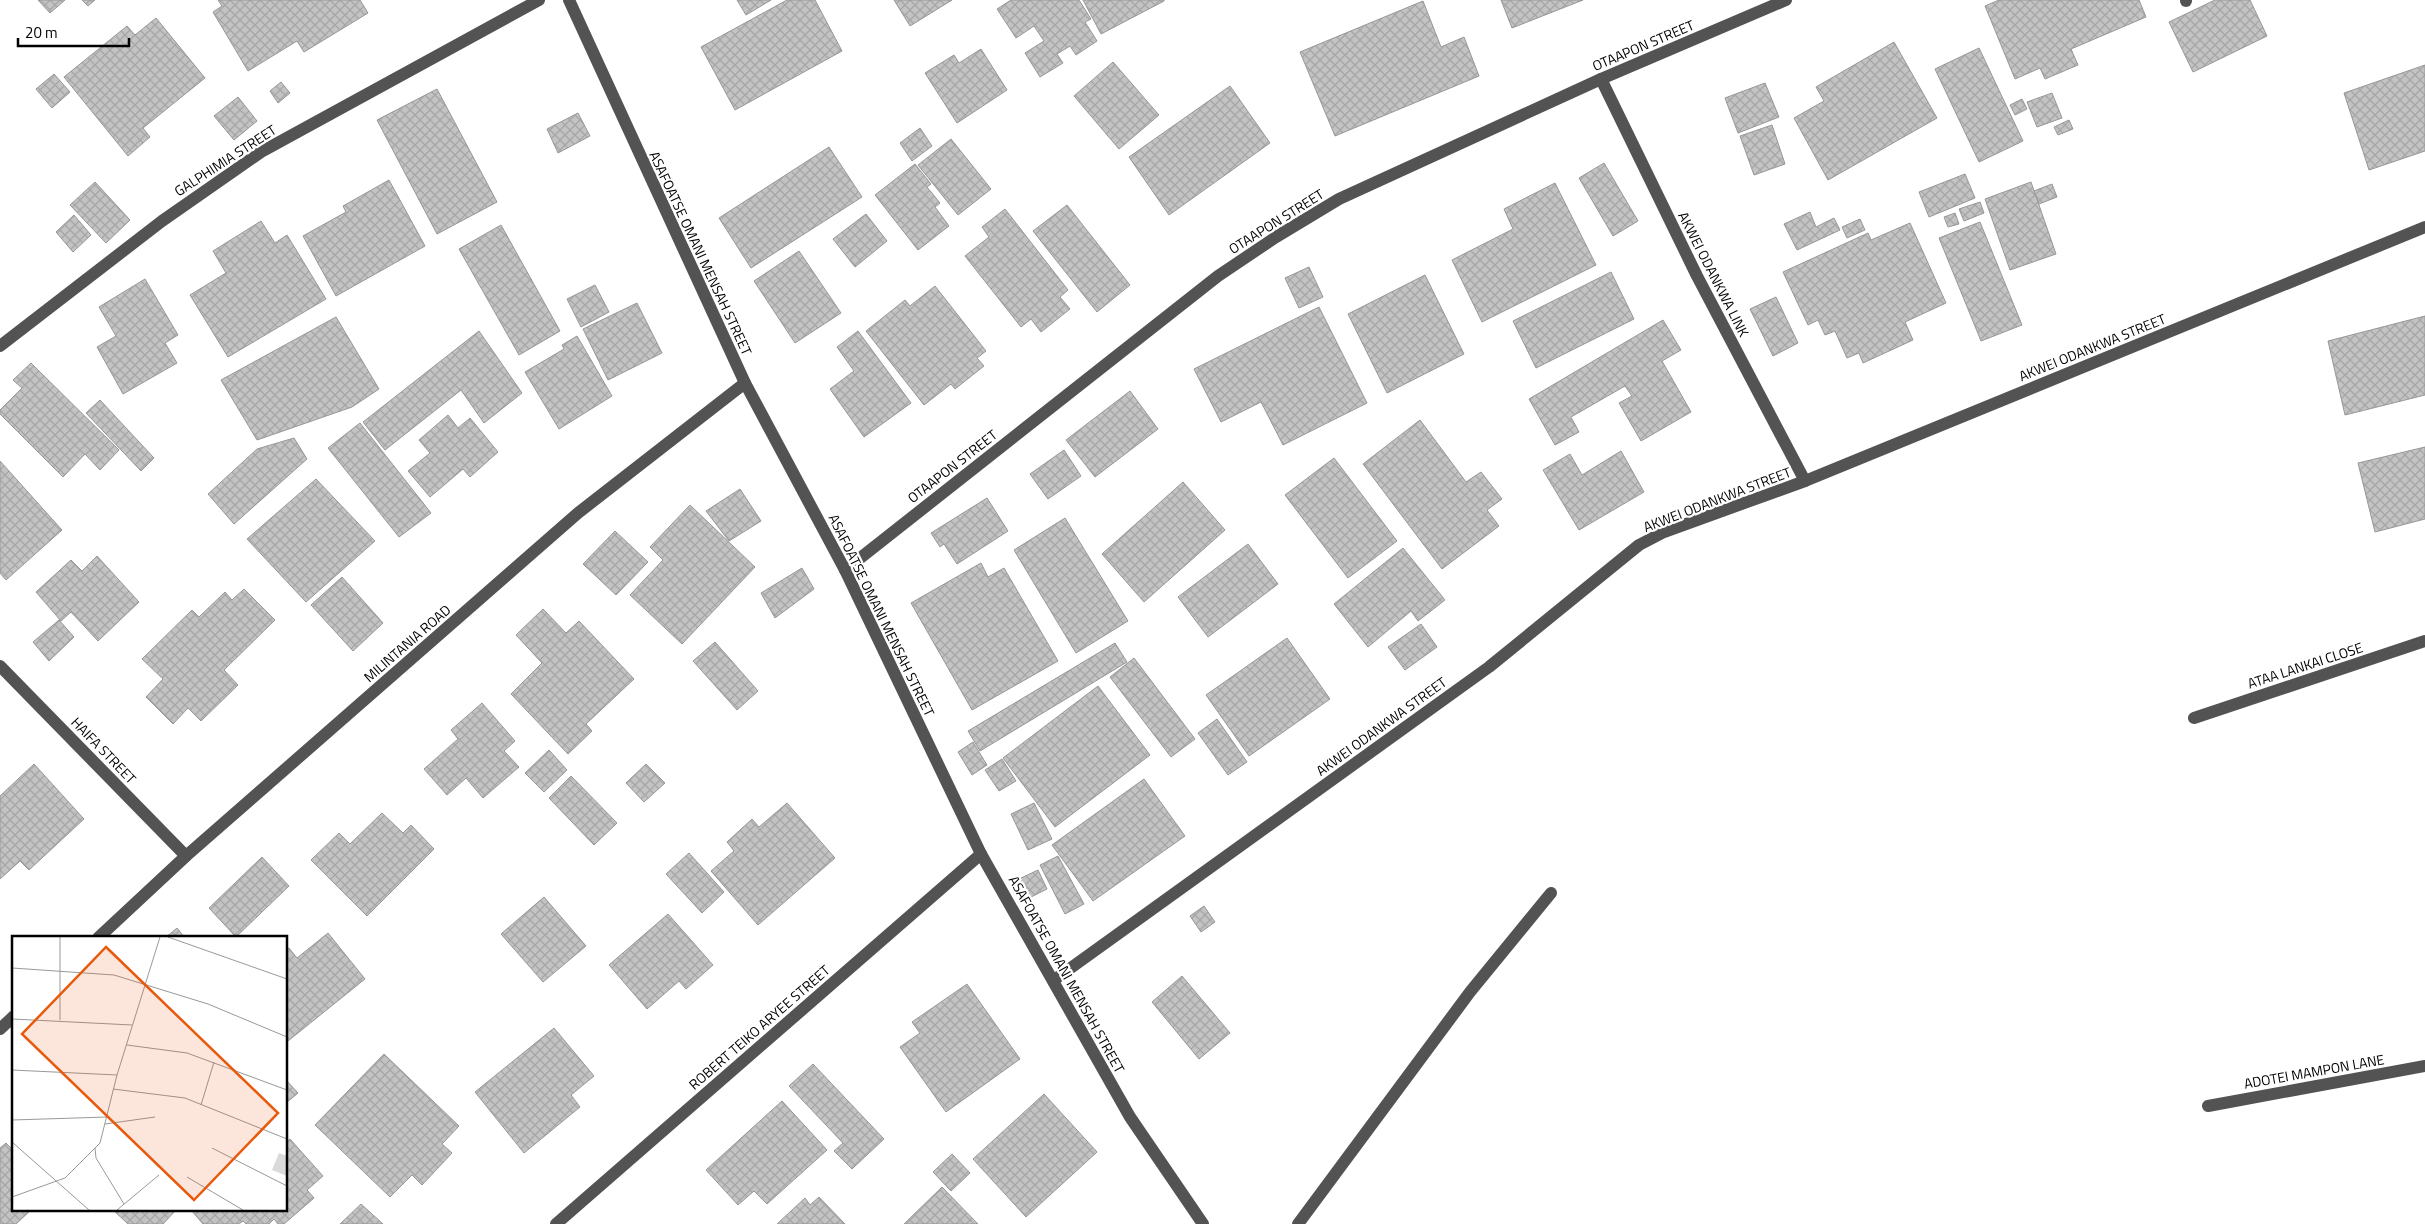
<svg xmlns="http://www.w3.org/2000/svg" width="2425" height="1224" viewBox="0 0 2425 1224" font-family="'Titillium Web',sans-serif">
<defs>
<pattern id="building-cross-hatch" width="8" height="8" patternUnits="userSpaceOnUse" patternTransform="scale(1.25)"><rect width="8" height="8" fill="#c3c3c3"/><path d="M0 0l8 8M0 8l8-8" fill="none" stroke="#a6a6a6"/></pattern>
</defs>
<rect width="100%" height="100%" fill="#fff"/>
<g fill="url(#building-cross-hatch)" stroke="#979797">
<polygon points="38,0 65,0 50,13"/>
<polygon points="82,0 95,0 88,6"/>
<polygon points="218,0 360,0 368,13 304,52 297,41 248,71 213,12 222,6"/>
<polygon points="737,0 771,0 746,15"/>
<polygon points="787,0 815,0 842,51 735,110 701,47"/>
<polygon points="894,0 952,0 910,26"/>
<polygon points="1011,0 1079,0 1091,19 1085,22 1097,41 1076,55 1070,46 1057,54 1063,63 1040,77 1025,53 1044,41 1034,26 1016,38 997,9"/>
<polygon points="1083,0 1164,0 1164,1 1101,34"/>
<polygon points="1501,0 1583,0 1512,28"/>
<polygon points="1999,0 2139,0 2146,17 2071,49 2078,65 2045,79 2040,68 2015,79 1985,6"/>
<polygon points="2215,0 2250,0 2267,36 2193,72 2169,22"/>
<polygon points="1423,1 1441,47 1464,37 1479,76 1335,136 1300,52"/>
<polygon points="156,18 205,78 143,128 150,137 128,156 64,77 127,26 135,35"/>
<polygon points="1894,42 1937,118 1828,180 1794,118 1824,101 1816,87"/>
<polygon points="1979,48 2023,141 1979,162 1935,69"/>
<polygon points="981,49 1007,90 957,123 925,73 954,55 959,63"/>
<polygon points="1113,62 1159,115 1119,149 1074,96"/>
<polygon points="2425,65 2425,151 2369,170 2344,93"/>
<polygon points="54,74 70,92 52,108 36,89"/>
<polygon points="281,82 290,93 278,103 270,91"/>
<polygon points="1765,83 1779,117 1738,133 1725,98"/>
<polygon points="1230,86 1270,143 1169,215 1129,157"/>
<polygon points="437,89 497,202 437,234 377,120"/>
<polygon points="2052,93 2062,118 2037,127 2027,102"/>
<polygon points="238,97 257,121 234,140 214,116"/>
<polygon points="2022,99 2027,109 2015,115 2010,105"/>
<polygon points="578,113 590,136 558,153 547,129"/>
<polygon points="2069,120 2073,129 2058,135 2054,127"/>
<polygon points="1772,125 1785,164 1754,175 1740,136"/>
<polygon points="920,128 932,146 912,161 900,143"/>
<polygon points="951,139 991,189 958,215 918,165"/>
<polygon points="829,147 862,197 751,268 719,218"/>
<polygon points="1604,163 1638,221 1613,236 1579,178"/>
<polygon points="915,164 931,184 927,187 940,203 935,207 949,226 918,250 875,195"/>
<polygon points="1965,174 1975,198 1929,217 1919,192"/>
<polygon points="389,180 425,246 336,296 303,236 346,212 343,206"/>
<polygon points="95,182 130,220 106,243 70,205"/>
<polygon points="2031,182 2056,254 2010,270 1985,199"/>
<polygon points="1555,183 1596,265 1482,322 1452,260 1513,229 1504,209"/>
<polygon points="2052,184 2057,197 2039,204 2034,191"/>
<polygon points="1980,202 1984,213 1964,221 1959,209"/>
<polygon points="1067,205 1130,285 1097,312 1033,231"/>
<polygon points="1005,209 1068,290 1060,297 1070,309 1041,332 1031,319 1021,327 965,256 989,237 982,227"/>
<polygon points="1810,212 1816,227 1834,218 1840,230 1797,250 1784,224"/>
<polygon points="1955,213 1959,224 1948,227 1944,217"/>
<polygon points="866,214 887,241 855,267 833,239"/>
<polygon points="74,215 91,235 73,252 56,232"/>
<polygon points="1860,219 1865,230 1847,238 1842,227"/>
<polygon points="261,221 275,243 287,235 326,299 228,357 190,295 226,273 213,251"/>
<polygon points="1980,222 2022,325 1981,341 1939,238"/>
<polygon points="1910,223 1946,303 1905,322 1913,340 1863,363 1859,353 1847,358 1835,331 1825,335 1818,320 1808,325 1783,272 1868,233 1871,240"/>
<polygon points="501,225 560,331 519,355 459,249"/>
<polygon points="799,251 841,313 795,343 754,281"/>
<polygon points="1309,267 1323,297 1299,308 1285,278"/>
<polygon points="1611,272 1634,319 1536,368 1513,321"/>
<polygon points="1425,275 1464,354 1387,393 1348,314"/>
<polygon points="145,279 178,335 165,343 177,363 123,394 97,347 116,336 99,307"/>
<polygon points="595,285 609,312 581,327 567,299"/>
<polygon points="935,286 986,351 977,358 984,366 955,389 951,384 924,405 866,331 905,300 910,306"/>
<polygon points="1776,297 1798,343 1773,356 1750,309"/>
<polygon points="637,303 662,353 608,380 583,329"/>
<polygon points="1319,307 1367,403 1283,445 1261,402 1221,422 1194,369"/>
<polygon points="2425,316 2425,395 2345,415 2328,341"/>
<polygon points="336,317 379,389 352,407 257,440 221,380"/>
<polygon points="1663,320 1681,350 1662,361 1691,412 1641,441 1619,403 1632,396 1625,386 1571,417 1579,432 1555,445 1529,399"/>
<polygon points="479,331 522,393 484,423 461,390 385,450 363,422"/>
<polygon points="858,331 911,403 864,437 830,389 854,371 837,347"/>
<polygon points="577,336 612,396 559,429 525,372 564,349 562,345"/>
<polygon points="31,363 119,450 100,470 85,454 63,477 0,414 0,410 22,388 13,380"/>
<polygon points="1130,391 1158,429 1095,477 1066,440"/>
<polygon points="100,400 154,458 141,471 86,413"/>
<polygon points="448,415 458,428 470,418 498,452 470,477 463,469 430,497 408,471 430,453 419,440"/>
<polygon points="1420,420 1466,482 1481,472 1502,499 1487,510 1499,526 1442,569 1363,464"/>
<polygon points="360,423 431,513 399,537 328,448"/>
<polygon points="294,438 307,459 234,524 208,494 257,449"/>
<polygon points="2425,447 2425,519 2375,532 2358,463"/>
<polygon points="1064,450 1081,476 1048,499 1030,474"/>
<polygon points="1621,451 1644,492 1579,530 1543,470 1570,454 1582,475"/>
<polygon points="1334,458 1397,541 1348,578 1285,495"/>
<polygon points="0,461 62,530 6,580 0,573"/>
<polygon points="316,479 375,541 306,602 247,539"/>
<polygon points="1183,482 1225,530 1144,602 1102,554"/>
<polygon points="740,489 761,521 729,541 706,511"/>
<polygon points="987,498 1008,531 957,564 944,544 940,547 931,533"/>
<polygon points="690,505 755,567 682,644 630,595 663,560 650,547"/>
<polygon points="1065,518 1128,621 1076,653 1014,550"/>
<polygon points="615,531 648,562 616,595 583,564"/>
<polygon points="1248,544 1278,584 1208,637 1178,597"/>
<polygon points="1403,548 1445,600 1418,621 1411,611 1368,647 1334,604"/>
<polygon points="97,556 139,602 98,641 71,612 61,621 36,592 71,560 82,571"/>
<polygon points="981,563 988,577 1004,568 1058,661 972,710 911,603"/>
<polygon points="802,568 814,589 775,618 761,593"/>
<polygon points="342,577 383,623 353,651 311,605"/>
<polygon points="244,589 275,620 224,670 238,685 201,721 188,708 173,724 146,697 163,679 142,659 192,610 199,617 225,592 232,600"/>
<polygon points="543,609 566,633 579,621 634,679 586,724 592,731 568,754 511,694 542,663 516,635"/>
<polygon points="59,620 74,637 49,661 33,642"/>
<polygon points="1421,624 1437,647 1405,670 1388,647"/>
<polygon points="1287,638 1330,699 1249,756 1206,695"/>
<polygon points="715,642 758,691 737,710 693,661"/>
<polygon points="1115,643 1127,662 980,751 968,731"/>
<polygon points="1134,658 1195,739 1171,757 1110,677"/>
<polygon points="1098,686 1150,755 1055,827 1003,758"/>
<polygon points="482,703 515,741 504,751 519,767 483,798 466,778 447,795 424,769 458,739 451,730"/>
<polygon points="1217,719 1247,762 1228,775 1198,733"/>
<polygon points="973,742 987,765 972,775 958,752"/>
<polygon points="549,750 567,770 544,792 525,773"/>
<polygon points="1002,759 1016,781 999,791 985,770"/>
<polygon points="34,764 84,819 29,870 20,861 0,879 0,796"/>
<polygon points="646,764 665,783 644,802 626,783"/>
<polygon points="571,776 617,823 594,845 549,798"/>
<polygon points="1144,779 1185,836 1093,901 1052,845"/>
<polygon points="787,803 835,858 758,925 711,871 734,851 727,842 752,819 759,827"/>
<polygon points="1034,803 1052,839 1028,850 1011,814"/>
<polygon points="382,813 403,833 411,825 434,849 367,916 311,860 339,833 350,844"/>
<polygon points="689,853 724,892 702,913 666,874"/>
<polygon points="1058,856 1084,904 1065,914 1040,865"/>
<polygon points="262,857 289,886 236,937 209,908"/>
<polygon points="1038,870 1047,889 1029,898 1019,879"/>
<polygon points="544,897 586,946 543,982 501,934"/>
<polygon points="1204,906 1215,922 1201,932 1190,916"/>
<polygon points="668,914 713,965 686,989 679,981 647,1009 609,965"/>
<polygon points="177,928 185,938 165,938"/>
<polygon points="328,933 365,979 288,1041 286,1039 286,949 289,948 297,958"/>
<polygon points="1182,976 1230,1033 1199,1059 1152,1002"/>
<polygon points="967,984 1020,1059 946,1112 900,1047 920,1033 912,1022"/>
<polygon points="554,1028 594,1076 571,1095 580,1107 524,1153 475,1092"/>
<polygon points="384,1054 459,1126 442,1144 452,1153 422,1185 412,1175 390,1197 315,1125"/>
<polygon points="813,1064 884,1139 852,1169 834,1151 843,1143 789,1086"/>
<polygon points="286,1080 298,1093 286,1103"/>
<polygon points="1044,1094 1097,1152 1026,1217 973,1159"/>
<polygon points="782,1101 827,1150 767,1204 754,1191 738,1205 706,1170"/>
<polygon points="290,1139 323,1176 307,1190 314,1198 284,1224 278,1224 274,1219 269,1224 246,1224 243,1221 239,1224 203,1224 191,1210 286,1210 286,1142"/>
<polygon points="6,1143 14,1151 14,1210 31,1210 16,1224 0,1224 0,1148"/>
<polygon points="952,1154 970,1173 951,1191 933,1172"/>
<polygon points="942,1187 978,1224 904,1224"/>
<polygon points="819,1197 845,1224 777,1224 805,1198 810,1205"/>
<polygon points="361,1204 383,1224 340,1224"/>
<polygon points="113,1210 176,1210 163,1224 128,1224"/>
</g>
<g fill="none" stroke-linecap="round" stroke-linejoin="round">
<g stroke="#535353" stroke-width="12">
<polyline points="569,0 745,383 845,570 981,854 1130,1117 1203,1224"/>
<polyline points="2186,0 2186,1"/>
<polyline points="1601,79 1697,276 1805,481"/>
<polyline points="0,346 162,221 261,152 539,0"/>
<polyline points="845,570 1218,276 1276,237 1339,199 1601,79 1786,0"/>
<polyline points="0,666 186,856"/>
<polyline points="2194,718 2425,641"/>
<polyline points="98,938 186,856 578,513 745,383"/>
<polyline points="1054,980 1489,667 1639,545 1664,532 1805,481 2425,227"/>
<polyline points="0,1029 14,1016"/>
<polyline points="2208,1106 2425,1066"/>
<polyline points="556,1224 981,854"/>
<polyline points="1298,1224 1470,992 1551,893"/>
</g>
</g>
<g text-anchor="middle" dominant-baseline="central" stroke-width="4.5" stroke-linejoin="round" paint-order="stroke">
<g font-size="14" fill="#000" stroke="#fff">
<text transform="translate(1643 45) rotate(-23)">OTAAPON STREET</text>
<text transform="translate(225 160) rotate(-33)">GALPHIMIA STREET</text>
<text transform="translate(1276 221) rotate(-32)">OTAAPON STREET</text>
<text transform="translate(701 253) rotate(65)">ASAFOATSE OMANI MENSAH STREET</text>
<text transform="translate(1714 274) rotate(63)">AKWEI ODANKWA LINK</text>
<text transform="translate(2092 347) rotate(-22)">AKWEI ODANKWA STREET</text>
<text transform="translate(952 466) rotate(-38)">OTAAPON STREET</text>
<text transform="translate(1717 499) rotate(-21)">AKWEI ODANKWA STREET</text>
<text transform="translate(882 615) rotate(64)">ASAFOATSE OMANI MENSAH STREET</text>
<text transform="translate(407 643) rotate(-41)">MILINTANIA ROAD</text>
<text transform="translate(2305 665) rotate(-18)">ATAA LANKAI CLOSE</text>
<text transform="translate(1381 726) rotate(-36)">AKWEI ODANKWA STREET</text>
<text transform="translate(104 750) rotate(46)">HAIFA STREET</text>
<text transform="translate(1067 974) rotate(61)">ASAFOATSE OMANI MENSAH STREET</text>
<text transform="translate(759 1027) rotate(-41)">ROBERT TEIKO ARYEE STREET</text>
<text transform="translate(2314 1071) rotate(-10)">ADOTEI MAMPON LANE</text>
</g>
</g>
<g transform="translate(12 936)">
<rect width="275" height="275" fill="#fff"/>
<path d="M267,217L275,220V240L260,234Z" fill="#dadada"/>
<path fill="none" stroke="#999" stroke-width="1" d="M156,1L275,43M0,32L102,39L196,68L275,101M0,83L120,89M48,84V1M115,109L175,117L275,154M0,134L105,139M101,153L173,162L275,203M189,169L202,126M0,184L95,181M93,188L143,181M0,206L77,274M83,212L84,222L112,268M200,212L275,250M175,241L231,274M0,261L53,242L88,207L105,139L148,1M105,274L147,239"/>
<path fill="#e8590c" fill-opacity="0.15" stroke="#e8590c" stroke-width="2.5" d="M94,11L266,177L182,264L10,98Z"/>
<rect width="275" height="275" fill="none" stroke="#000" stroke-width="2.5"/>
</g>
<path d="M18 38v8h111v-8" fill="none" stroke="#000000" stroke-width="2.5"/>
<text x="25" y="38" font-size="15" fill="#000000" stroke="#ffffff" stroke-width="4" paint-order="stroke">20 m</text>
</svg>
